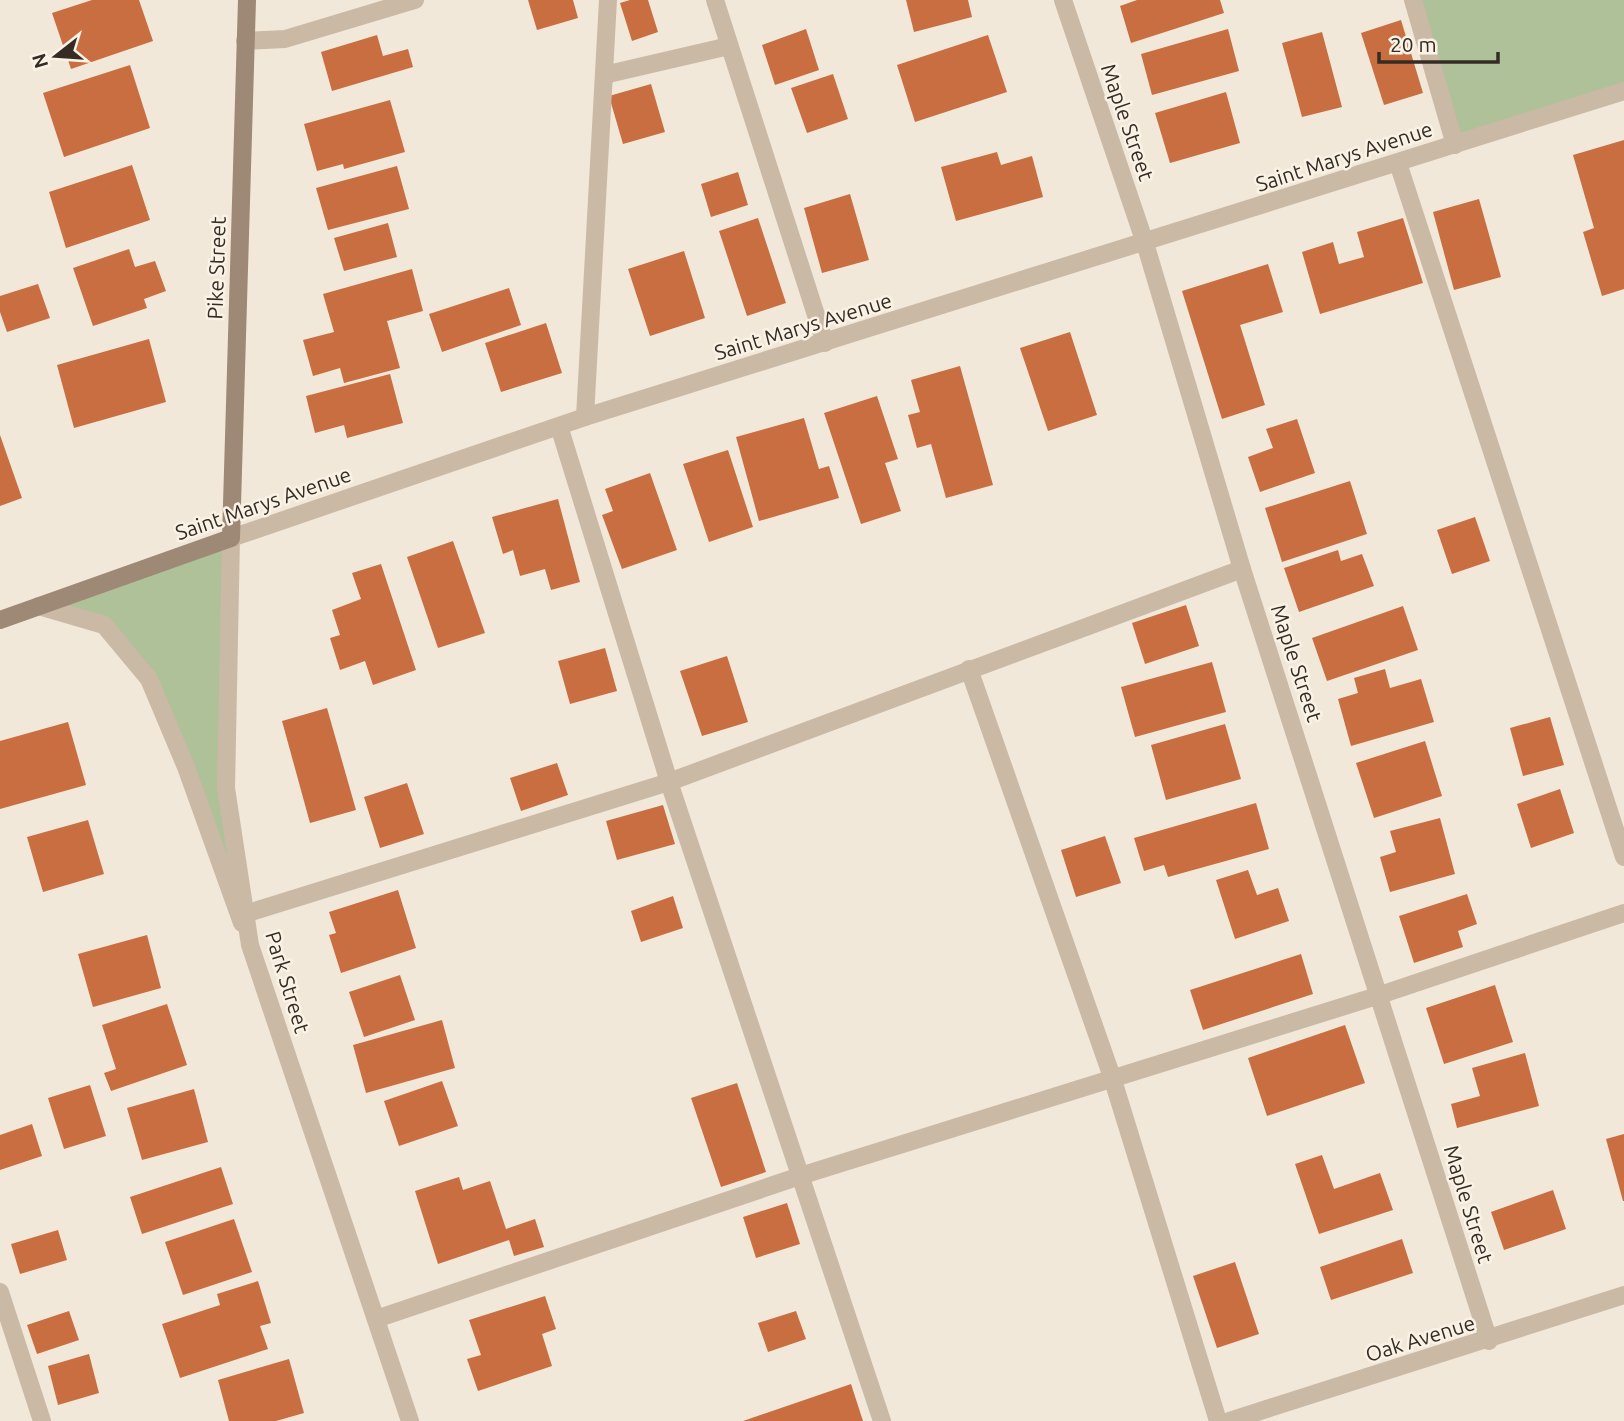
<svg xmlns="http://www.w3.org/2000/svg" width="1624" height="1421" viewBox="0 0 1624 1421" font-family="Ubuntu,sans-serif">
<rect width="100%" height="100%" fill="#f2e8d9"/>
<g fill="#afc199">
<polygon points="1413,0 1624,0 1624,91 1455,145"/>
<polygon points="231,538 226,788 250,945 149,679 104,625 39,606"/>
</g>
<g fill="#c96e40">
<polygon points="92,0 139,0 153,41 71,69 52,13"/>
<polygon points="528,0 573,0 578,18 537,30"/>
<polygon points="630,0 648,0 658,32 632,41 620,3"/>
<polygon points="906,0 968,0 972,17 914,32"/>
<polygon points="1137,0 1220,0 1224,13 1131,43 1120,6"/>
<polygon points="1401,20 1423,93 1384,105 1361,33"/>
<polygon points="806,29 819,70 775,85 762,45"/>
<polygon points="1228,29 1239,71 1152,95 1141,54"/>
<polygon points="1322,32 1342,107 1302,117 1282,43"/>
<polygon points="377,35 383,56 408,49 413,67 332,91 321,52"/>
<polygon points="988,35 1007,92 915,122 897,65"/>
<polygon points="130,65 150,128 64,157 43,93"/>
<polygon points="833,74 848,119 807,133 791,88"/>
<polygon points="651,84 665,132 623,144 609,96"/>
<polygon points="1226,92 1240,143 1170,163 1155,113"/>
<polygon points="390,100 405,152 344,169 343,164 317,171 304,124"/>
<polygon points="1624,140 1624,289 1602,296 1583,232 1594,228 1573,155"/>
<polygon points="997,152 1001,165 1032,156 1043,197 956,221 941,167"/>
<polygon points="132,165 150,220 66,248 49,192"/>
<polygon points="397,166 409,209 328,230 316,188"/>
<polygon points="738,172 748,205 711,217 701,184"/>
<polygon points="850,194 869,260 822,273 804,208"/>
<polygon points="1479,199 1501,277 1454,290 1433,212"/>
<polygon points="758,218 786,303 747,316 719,231"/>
<polygon points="1403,218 1423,283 1320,314 1302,252 1333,242 1339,264 1364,257 1357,232"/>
<polygon points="388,223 397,257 344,271 334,238"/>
<polygon points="129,249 135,267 155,261 166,291 144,299 147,308 93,326 73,268"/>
<polygon points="684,251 705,318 650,336 628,269"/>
<polygon points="1268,264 1283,312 1240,325 1265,405 1222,419 1182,291"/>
<polygon points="412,269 423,311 387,321 400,368 344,383 340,368 313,376 303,340 334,332 323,294"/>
<polygon points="38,284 50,318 7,332 0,312 0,296"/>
<polygon points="509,288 521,325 442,352 429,314"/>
<polygon points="546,323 562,373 501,392 485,343"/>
<polygon points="1070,332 1097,415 1048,431 1020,348"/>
<polygon points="149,339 166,402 74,428 57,365"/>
<polygon points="960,366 993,485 946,498 931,444 917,448 908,415 920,412 911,380"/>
<polygon points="390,374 403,423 347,438 344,425 315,433 306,396"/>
<polygon points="877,396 898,459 885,463 901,511 861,524 824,413"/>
<polygon points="804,418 819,469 829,466 839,498 759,521 736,437"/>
<polygon points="1297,419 1315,473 1260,492 1248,457 1273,448 1266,429"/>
<polygon points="0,435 22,498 0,506"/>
<polygon points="728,450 753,527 709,542 683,464"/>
<polygon points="650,473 677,550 622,569 602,515 613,511 605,489"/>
<polygon points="1350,481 1367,534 1282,562 1265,508"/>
<polygon points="558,499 580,582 551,590 545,569 520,576 513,550 503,554 492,517"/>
<polygon points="1475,517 1490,561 1452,574 1437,530"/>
<polygon points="453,541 485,633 438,648 407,557"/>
<polygon points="1338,550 1341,561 1362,554 1374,586 1299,612 1284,568"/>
<polygon points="381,564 416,670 373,685 365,661 340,670 330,638 340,635 332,610 361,599 352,573"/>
<polygon points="1186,605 1199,646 1145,664 1132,623"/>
<polygon points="1403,606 1418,650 1327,681 1312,638"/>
<polygon points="605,648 617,691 570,704 558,661"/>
<polygon points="727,656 748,722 702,736 680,671"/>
<polygon points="1212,662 1226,712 1135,737 1121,687"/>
<polygon points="1385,669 1390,688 1421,679 1434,722 1351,746 1338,699 1358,693 1354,678"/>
<polygon points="327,708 356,810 310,823 282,721"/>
<polygon points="1550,717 1564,765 1523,776 1510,728"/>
<polygon points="68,722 86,785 0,809 0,741"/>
<polygon points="1225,724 1241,779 1166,800 1151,745"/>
<polygon points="1425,741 1442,796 1374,818 1356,763"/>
<polygon points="557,763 568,795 521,811 510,778"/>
<polygon points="407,783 424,834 380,848 364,797"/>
<polygon points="1560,789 1574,833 1531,848 1517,804"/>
<polygon points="1256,803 1269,849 1168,877 1164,865 1144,871 1134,838"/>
<polygon points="663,805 675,844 617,860 606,821"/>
<polygon points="1440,818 1455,874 1390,892 1380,857 1396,852 1390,831"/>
<polygon points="88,820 104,874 43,892 27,837"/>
<polygon points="1105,836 1121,883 1076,897 1061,850"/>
<polygon points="1248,870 1257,895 1278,888 1289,921 1235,939 1216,880"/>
<polygon points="398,890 416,948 341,973 329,935 336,933 329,912"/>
<polygon points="1467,894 1477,924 1458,931 1463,947 1414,963 1399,916"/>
<polygon points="673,896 683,928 641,942 631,911"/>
<polygon points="147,935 161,988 93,1007 78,954"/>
<polygon points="1301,954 1313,994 1203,1030 1190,990"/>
<polygon points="400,975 415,1020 364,1037 349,992"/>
<polygon points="1495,985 1513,1042 1444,1064 1426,1008"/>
<polygon points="167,1004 187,1065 111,1091 104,1073 116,1069 102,1025"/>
<polygon points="442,1020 455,1068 366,1093 353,1045"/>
<polygon points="1345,1025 1365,1083 1267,1116 1248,1058"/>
<polygon points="1525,1053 1539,1106 1457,1128 1451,1104 1480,1096 1472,1068"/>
<polygon points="442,1081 458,1126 399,1146 384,1101"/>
<polygon points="737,1083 766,1172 721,1187 691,1098"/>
<polygon points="90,1085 106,1136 64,1149 48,1098"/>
<polygon points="194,1089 208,1142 142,1160 127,1108"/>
<polygon points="32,1124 42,1156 0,1170 0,1135"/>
<polygon points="1624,1134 1624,1201 1623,1201 1606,1139"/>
<polygon points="1322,1155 1334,1189 1380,1173 1393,1210 1319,1234 1295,1164"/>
<polygon points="221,1167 233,1204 142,1234 130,1197"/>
<polygon points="459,1177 463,1190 490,1181 506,1229 535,1219 544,1247 514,1256 509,1240 438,1264 415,1191"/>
<polygon points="1553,1190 1566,1229 1504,1250 1491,1212"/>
<polygon points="787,1203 800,1244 756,1258 743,1217"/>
<polygon points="234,1219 252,1272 183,1295 165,1242"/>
<polygon points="58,1230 67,1260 20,1274 11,1244"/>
<polygon points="1402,1239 1413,1273 1331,1300 1320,1267"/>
<polygon points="1235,1262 1259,1334 1217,1348 1193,1276"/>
<polygon points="258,1281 271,1323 260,1326 268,1349 180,1378 162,1324 220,1305 217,1294"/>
<polygon points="545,1296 556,1329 542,1334 552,1366 478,1391 467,1359 481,1355 469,1320"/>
<polygon points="69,1311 79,1340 37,1354 27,1325"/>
<polygon points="796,1311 806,1339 768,1352 758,1323"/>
<polygon points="89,1354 99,1393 58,1405 48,1366"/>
<polygon points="289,1359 304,1413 276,1421 229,1421 218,1380"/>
<polygon points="851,1384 863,1421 743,1421"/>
</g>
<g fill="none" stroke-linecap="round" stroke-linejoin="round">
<g stroke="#cab9a5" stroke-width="18">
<polyline points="715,0 825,343"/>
<polyline points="1413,0 1455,145"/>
<polyline points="245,41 285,39 415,0"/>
<polyline points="604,75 729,46"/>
<polyline points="1398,163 1624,857"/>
<polyline points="585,417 608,0"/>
<polyline points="559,426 669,782 882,1421"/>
<polyline points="39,606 104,625 149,679 186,767 242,923"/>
<polyline points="969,669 1112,1077 1218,1421"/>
<polyline points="245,914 669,782 1242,569"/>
<polyline points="0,1292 42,1421"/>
<polyline points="376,1319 800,1176 1380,995 1624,913"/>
</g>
<g stroke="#cab9a5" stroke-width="18">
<polyline points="1063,0 1145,243 1242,569 1489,1341"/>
<polyline points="410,1421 250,945 226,788 231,538 585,417 1624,91"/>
<polyline points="1229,1421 1624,1295"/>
</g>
<polyline stroke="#9e8876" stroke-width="18" points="0,620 231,538 247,0"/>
</g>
<g text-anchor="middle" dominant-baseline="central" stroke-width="5" stroke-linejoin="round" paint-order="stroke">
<g font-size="21" fill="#352c26" stroke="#faf2e5">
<text transform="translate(1128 122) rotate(71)">Maple Street</text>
<text transform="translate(1344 156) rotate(-18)">Saint Marys Avenue</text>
<text transform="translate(216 268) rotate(-88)">Pike Street</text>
<text transform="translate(803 326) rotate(-17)">Saint Marys Avenue</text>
<text transform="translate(263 503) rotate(-19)">Saint Marys Avenue</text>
<text transform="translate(1297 663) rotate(72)">Maple Street</text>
<text transform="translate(288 982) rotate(73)">Park Street</text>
<text transform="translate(1469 1204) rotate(73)">Maple Street</text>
<text transform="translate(1420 1338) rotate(-17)">Oak Avenue</text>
</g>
</g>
<g transform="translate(56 56) rotate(253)" stroke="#faf2e5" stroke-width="5" paint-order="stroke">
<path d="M0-5L12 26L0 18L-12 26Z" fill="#352c26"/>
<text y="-10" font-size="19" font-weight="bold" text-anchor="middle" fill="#352c26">N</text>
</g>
<path d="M1379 52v10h119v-10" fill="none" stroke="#352c26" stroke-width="3.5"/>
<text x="1390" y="52" font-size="21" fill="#352c26" stroke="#faf2e5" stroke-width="5" paint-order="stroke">20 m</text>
</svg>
